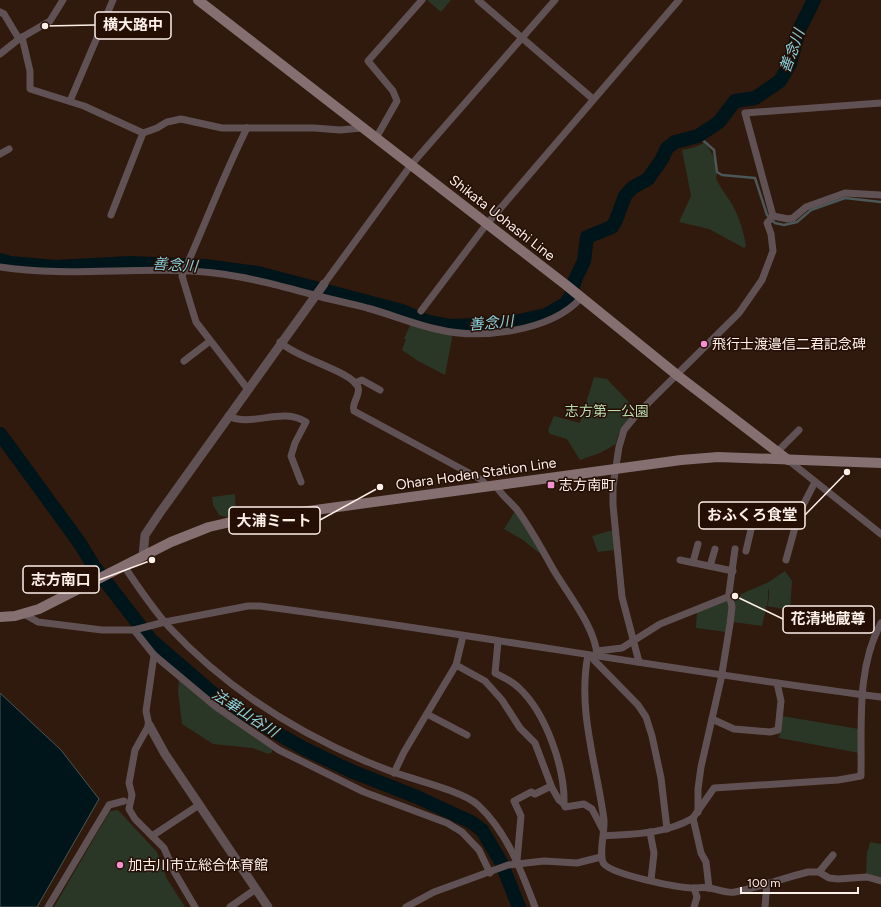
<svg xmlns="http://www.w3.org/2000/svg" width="881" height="907" viewBox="0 0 881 907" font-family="Figtree,'Noto Sans JP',sans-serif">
<rect width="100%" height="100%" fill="#30190d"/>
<g fill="#2a3726">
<polygon points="427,0 451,0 441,12"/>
<path d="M704,143C712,150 720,168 716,178C721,190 730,199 735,210C741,222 744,234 746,246L744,248L709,229L679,222L691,196L682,150L695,147Z"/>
<polygon points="411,323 453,333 445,375 418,361 402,350 406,339 404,339"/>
<polygon points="594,377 607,379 628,401 634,412 618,435 616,444 600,453 580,460 567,439 550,434 548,430 554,416 580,423"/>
<polygon points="235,494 236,515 226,517 219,515 213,505 212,497"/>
<polygon points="515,511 541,551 539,553 523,540 504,529"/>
<polygon points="613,530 616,550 598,552 592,536"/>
<path d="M785,571L792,581L790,610L767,606C769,600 770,593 768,588V600L762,626L733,622L734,601L739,598L741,594L767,583Z"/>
<polygon points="728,599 730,601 726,632 696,628 697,610"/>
<polygon points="179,679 272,749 272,752 269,754 252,748 213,744 182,724 178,691"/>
<polygon points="782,716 859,729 859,753 779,738"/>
<polygon points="118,810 157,852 167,879 185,907 54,907 110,811"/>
<polygon points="870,842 881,844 881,877 866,874 867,851 868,851"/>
</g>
<polygon fill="#001519" stroke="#4c5757" points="0,693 61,750 99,799 37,907 0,907"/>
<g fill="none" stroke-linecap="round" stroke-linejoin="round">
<polyline stroke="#4c5757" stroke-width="2.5" points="698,136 714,150 717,172 722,175 755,178 767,215 775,223 784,225 797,222 811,210 845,198 881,202"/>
<g stroke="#001519" stroke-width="14">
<polyline points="0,260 10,263 56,267 131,263 205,266 258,273 402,311 428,322 450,326 505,324 546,315 565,304 571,296 575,280 584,261 587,237 612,227 616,220 625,196 632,188 648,179 662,159 667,148 675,142 698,136 719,122 735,101 755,98 780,81 790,64 799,30 814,0"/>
<polyline points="0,434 79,542 93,565 151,640 223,702 303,748 351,771 417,797 471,822 482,830 501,862 519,907"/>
</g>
<g stroke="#605254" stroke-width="7">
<polyline points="478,0 593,99"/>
<polyline points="0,12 4,14 19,39"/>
<polyline points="22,37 30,71 30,89 84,106 143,133 157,128 167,122 181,119 222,128 314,128 340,130 362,128"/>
<polyline points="0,54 19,39 50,21 63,0"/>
<polyline points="70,101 113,0"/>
<path d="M247,128C223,176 204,227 182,276L196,322L247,388"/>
<polyline points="376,138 397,101 393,91 368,61 422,0"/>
<polyline points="0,154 9,149"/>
<polyline points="111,215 143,133"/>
<polyline points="773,216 788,219 793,218 806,207 845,193 881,195"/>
<path d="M0,267C71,278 143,265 214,273C248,277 281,286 314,295C331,300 350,303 367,308C390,314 413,324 436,329C480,340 550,332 581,298"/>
<polyline points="324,284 411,165 555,0"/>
<polyline points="421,311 486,225 679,0"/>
<path d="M280,342C298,359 351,371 358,387C361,395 351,403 354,411L482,480L487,487"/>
<polyline points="184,361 210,341"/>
<polyline points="355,383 362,380 380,390"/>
<path d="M228,416C252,428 282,406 306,422L295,443L291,456L301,482"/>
<polyline points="779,453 781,448 799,430"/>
<polyline points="788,460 881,534"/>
<path d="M496,486C502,496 511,502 518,511C531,529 542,549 553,569C567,593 596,628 597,656"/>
<polyline points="746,551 753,521"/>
<polyline points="680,560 733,571"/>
<polyline points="786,560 799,513 815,482"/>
<polyline points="693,562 698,544"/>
<path d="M124,566C138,587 152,608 169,627C223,685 292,730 365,761C376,765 386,770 396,773C416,780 464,792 478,805C507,832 521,870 535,907"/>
<polyline points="710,566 715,549"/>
<path d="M24,614L38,622L102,630H134L165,622L248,606H260C468,633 674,671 881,697"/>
<polyline points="134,630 154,655 146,711 149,725 135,750 129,783 132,795 129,809 135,819 164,848 175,873 195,907"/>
<path d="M498,642L495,673C503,677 512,681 519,688C546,713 565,768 564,804L565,807L584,804L592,809L603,830"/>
<polyline points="597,651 622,648 660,624 730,596"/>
<polyline points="154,655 215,706 279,750 364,792 447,823 462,832 479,850 490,873"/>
<path d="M588,655C577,710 597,766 604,820C605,832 598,856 604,864C614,875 678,888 694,888C699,888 704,887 709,888C718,889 726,894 735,892C760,887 784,878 808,872H819L829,878L838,879L867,877L881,881"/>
<polyline points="593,656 594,660 638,705 646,717 652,736 661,778 667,829"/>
<polyline points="639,662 622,597 613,505 613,486 619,447 624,430 637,414 739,313 762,280 773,251 771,234 767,223 773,216 745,113 881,103"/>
<polyline points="456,665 485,681 502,700 520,728 535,743 552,788 559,800 564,804"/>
<polyline points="427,714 467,735"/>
<polyline points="712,719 734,729 770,732 778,730 781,701 777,683"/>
<polyline points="394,773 404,752 456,665 463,636"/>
<polyline points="698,812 698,789 701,767 721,679 730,624 732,607 729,593 735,549"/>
<polyline points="693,818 701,853 706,862 709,888"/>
<polyline points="650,832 654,853 651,880"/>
<polyline points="152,836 199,805"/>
<path d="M604,836C634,834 666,834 693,818L714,788L838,780L861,776C862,725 856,669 881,623"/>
<polyline points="517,861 521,816 514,801 531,792 535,794 551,786"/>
<polyline points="819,872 833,855"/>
<polyline points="48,907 109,805 124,801"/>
<polyline points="230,907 256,889"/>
<polyline points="406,907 434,892 508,865 544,861 577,863 601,857"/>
<polyline points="694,907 697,897 694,888"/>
<polyline points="765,907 767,883"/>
</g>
<g stroke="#605254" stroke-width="9">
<polyline points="143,556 145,535 159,514 324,284"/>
<polyline points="149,725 165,754 268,907"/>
</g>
<g stroke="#856f71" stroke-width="10">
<polyline points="198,0 566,285 677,375 788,460"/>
<polyline points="0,617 15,616 39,609 171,542 209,527 235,521 681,460 718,457 881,463"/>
</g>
</g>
<g fill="#f690d0" stroke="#250f05" stroke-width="1.5">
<circle cx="704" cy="344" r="4"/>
<rect x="547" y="481" width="8" height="8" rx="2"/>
<circle cx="120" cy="865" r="4"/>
</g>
<g text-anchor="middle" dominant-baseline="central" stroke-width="3" stroke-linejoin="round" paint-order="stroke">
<g font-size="14" fill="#fdf0e9" stroke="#250f05">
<text transform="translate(502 218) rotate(38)">Shikata Uohashi Line</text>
<text transform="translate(476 474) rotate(-8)">Ohara Hoden Station Line</text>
</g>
<g font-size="14" fill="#fdf0e9" stroke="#250f05" text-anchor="start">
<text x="712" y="344">飛行士渡邉信二君記念碑</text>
<text x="559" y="485">志方南町</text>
<text x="128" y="865">加古川市立総合体育館</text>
</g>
<g font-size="14" fill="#b9ddaf" stroke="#250f05">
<text x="607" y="411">志方第一公園</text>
</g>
<g font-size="15" font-style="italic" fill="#88d0dd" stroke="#250f05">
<text transform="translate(792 51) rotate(-70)">善念川</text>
<text transform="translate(175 265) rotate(4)">善念川</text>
<text transform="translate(491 323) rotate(-5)">善念川</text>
<text transform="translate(245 713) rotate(33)">法華山谷川</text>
</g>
</g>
<path fill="none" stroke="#fdf0e9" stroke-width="1.5" d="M45 26L95 25M847 472L805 515M380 487L320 520M152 560L99 580M735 596L783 619"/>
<g fill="#fdf0e9" stroke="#250f05" stroke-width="1.5">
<circle cx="45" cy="26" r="4"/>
<circle cx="847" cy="472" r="4"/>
<circle cx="380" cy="487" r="4"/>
<circle cx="152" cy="560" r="4"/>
<circle cx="735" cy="596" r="4"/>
</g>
<g fill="#250f05" stroke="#fdf0e9" stroke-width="1.5">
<rect x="95" y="12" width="76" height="27" rx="4"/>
<rect x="699" y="502" width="106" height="27" rx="4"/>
<rect x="229" y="507" width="91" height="27" rx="4"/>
<rect x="23" y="566" width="76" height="27" rx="4"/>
<rect x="783" y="606" width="91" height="27" rx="4"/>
</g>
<g font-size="15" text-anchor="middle" font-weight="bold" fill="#fdf0e9">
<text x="133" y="30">横大路中</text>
<text x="752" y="520">おふくろ食堂</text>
<text x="274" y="526">大浦ミート</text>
<text x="61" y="585">志方南口</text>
<text x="828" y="624">花清地蔵尊</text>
</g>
<path d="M741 887v6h117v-6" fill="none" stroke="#fdf0e9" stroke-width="2"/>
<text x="747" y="887" font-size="12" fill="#fdf0e9" stroke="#250f05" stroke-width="3" paint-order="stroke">100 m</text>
</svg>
